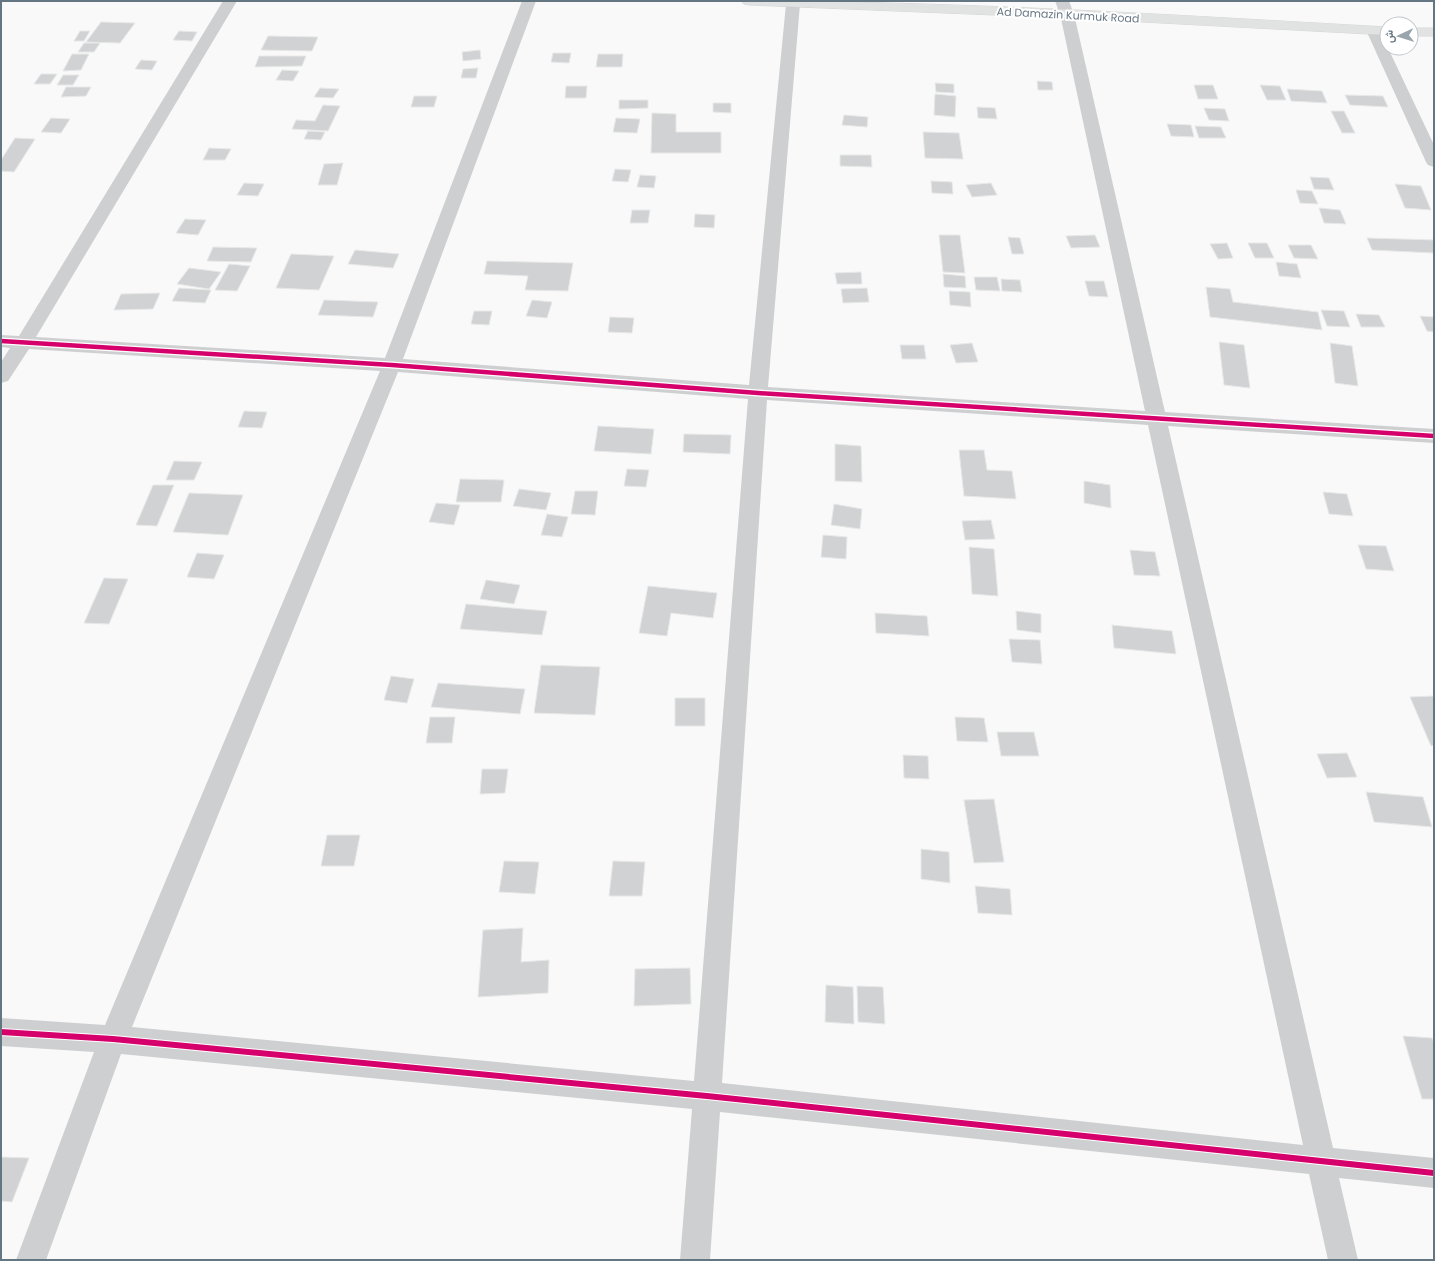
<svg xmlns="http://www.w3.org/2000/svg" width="1435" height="1261" viewBox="0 0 1435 1261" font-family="Poppins,Vazirmatn,sans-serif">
<rect width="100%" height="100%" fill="#f9f9f9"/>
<g fill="#d0d2d3" stroke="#e8e8e8">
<polygon points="101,22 135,23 120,43 86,42"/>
<polygon points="80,31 90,31 84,41 74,41"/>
<polygon points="179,31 197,32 192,41 173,40"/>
<polygon points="268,36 318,37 312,51 261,50"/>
<polygon points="84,43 100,43 94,52 78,52"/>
<polygon points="480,50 481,59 463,61 462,52"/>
<polygon points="553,53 571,53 569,63 551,62"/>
<polygon points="72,54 89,54 81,70 63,71"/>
<polygon points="598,54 623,54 622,67 596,67"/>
<polygon points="259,56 306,56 302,66 255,67"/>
<polygon points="141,60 157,61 152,70 135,69"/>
<polygon points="478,68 476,78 461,78 463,69"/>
<polygon points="282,70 299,71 293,81 276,80"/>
<polygon points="41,74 57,74 50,84 34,84"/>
<polygon points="63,75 79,75 73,85 57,85"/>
<polygon points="1037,81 1052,82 1053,90 1038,90"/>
<polygon points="935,83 954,84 954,93 936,92"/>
<polygon points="1194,85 1213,85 1218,99 1198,99"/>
<polygon points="1260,85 1280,86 1286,100 1267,100"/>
<polygon points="566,86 587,86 586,98 565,98"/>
<polygon points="66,87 91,87 86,96 61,97"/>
<polygon points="320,88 339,89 333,98 314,97"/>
<polygon points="1287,89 1322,91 1327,103 1291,101"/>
<polygon points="935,94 956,96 955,117 934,115"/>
<polygon points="1345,95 1383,96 1388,107 1350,105"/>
<polygon points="414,96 437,96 434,107 411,107"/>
<polygon points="619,100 648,100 648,108 619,109"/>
<polygon points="713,103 731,103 731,113 713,112"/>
<polygon points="323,105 340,106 328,131 292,129 296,120 315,121"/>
<polygon points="977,107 995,108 997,119 978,118"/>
<polygon points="1204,108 1225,109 1229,121 1209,120"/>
<polygon points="1331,111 1344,111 1355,133 1342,133"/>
<polygon points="652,113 676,114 676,132 721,132 721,153 651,153"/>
<polygon points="844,115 868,117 867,127 842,125"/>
<polygon points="51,118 70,119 61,133 41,132"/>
<polygon points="616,118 640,119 637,133 613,132"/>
<polygon points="1167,124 1191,125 1194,137 1171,136"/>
<polygon points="1195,126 1221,127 1226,138 1199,138"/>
<polygon points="308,131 325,132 321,140 304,139"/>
<polygon points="923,132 959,133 963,159 925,158"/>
<polygon points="15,138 35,139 14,172 1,171 1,160"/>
<polygon points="209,148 231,149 225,160 203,160"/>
<polygon points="840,155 871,155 872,167 840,166"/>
<polygon points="343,163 337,185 318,185 324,164"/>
<polygon points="615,169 631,170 628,182 612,181"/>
<polygon points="640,175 656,176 654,188 637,187"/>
<polygon points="1310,177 1329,178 1334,190 1314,189"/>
<polygon points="931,181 952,182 953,194 932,193"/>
<polygon points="244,183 264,184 258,196 237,195"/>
<polygon points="991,183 997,195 972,197 966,185"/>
<polygon points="1395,184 1421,186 1431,210 1405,208"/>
<polygon points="1296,190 1312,191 1318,204 1300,203"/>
<polygon points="1319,208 1340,210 1346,224 1324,223"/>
<polygon points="632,210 650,210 648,223 630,223"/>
<polygon points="695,214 715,215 714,228 694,227"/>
<polygon points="185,219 206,220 198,235 176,233"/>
<polygon points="939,235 960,235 965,273 943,272"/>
<polygon points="1095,235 1100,247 1071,248 1066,236"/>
<polygon points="1008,237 1020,238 1024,254 1012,254"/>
<polygon points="1367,238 1434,240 1434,253 1372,250"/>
<polygon points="1227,243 1233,258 1218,259 1210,244"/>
<polygon points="1248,243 1267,243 1274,258 1255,258"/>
<polygon points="1288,245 1311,245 1318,259 1294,258"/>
<polygon points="213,247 257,248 251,262 207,261"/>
<polygon points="355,250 399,254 393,268 348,264"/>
<polygon points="291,254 334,256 319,290 276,288"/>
<polygon points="487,261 573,263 568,291 525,290 528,276 484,274"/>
<polygon points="1276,262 1297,264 1301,278 1279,276"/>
<polygon points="229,264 250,266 237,291 215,290"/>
<polygon points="189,268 221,272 209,289 177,284"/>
<polygon points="861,272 862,284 837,284 835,273"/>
<polygon points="943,274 965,276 966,288 944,287"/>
<polygon points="974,277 997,277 1000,291 976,290"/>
<polygon points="1001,279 1020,280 1022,292 1002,291"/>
<polygon points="1085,281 1104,281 1108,297 1089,296"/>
<polygon points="1206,287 1230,289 1233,302 1318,312 1322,330 1210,317"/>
<polygon points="179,288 211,290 205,303 172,301"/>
<polygon points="867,288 869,302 843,303 841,289"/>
<polygon points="949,291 970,292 971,307 950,305"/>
<polygon points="160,293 153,309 114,310 121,294"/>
<polygon points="324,300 378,302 373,317 318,315"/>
<polygon points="532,300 552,302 547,318 526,316"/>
<polygon points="1321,310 1344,311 1350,327 1327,326"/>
<polygon points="474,311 492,311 489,325 471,324"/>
<polygon points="1356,314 1379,315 1385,327 1361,327"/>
<polygon points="1420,316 1434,317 1434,332 1427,331"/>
<polygon points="610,317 634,318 632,333 608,332"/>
<polygon points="1219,342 1244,345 1250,388 1224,385"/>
<polygon points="972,343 978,362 956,363 950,345"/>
<polygon points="1330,343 1352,346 1358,386 1335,383"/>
<polygon points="900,345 924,345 926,359 902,359"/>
<polygon points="244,411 267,412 262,428 238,427"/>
<polygon points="598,426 654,429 651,454 594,451"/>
<polygon points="684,434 731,435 730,454 683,452"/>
<polygon points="835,444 861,446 862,482 835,481"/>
<polygon points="959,450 984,450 987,470 1012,471 1016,499 964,496"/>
<polygon points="174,461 202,462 194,480 166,480"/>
<polygon points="627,469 649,470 646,487 624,486"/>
<polygon points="460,479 504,480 501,502 456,502"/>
<polygon points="1084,481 1110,485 1111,508 1084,503"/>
<polygon points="153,485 174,485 157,526 136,525"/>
<polygon points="519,489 551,493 546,510 513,506"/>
<polygon points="575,491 598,491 595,515 571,514"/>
<polygon points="1323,492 1347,494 1353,516 1329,514"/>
<polygon points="189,493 243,495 228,535 173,532"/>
<polygon points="436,503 460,505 454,525 429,522"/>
<polygon points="834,504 862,509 860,529 831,525"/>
<polygon points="547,514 568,517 562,537 541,535"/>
<polygon points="991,520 995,539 965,540 962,521"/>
<polygon points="823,535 847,537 846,559 821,557"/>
<polygon points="1358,545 1386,546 1394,571 1366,569"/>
<polygon points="969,547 994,549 998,596 972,594"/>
<polygon points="1130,550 1155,552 1160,576 1134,575"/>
<polygon points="197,553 224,555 214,579 187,577"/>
<polygon points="104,578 128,579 109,624 84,623"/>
<polygon points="486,580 520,585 514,604 480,599"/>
<polygon points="648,586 717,593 713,618 671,613 667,636 639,633"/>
<polygon points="466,604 547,611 542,635 460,629"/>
<polygon points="1016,611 1041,614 1041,633 1017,630"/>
<polygon points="875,613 927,616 929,636 876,633"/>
<polygon points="1112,625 1172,631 1176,654 1114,648"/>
<polygon points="1009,639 1040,640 1042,664 1012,662"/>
<polygon points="541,665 600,667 595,715 534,713"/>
<polygon points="391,676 414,679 407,703 384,700"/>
<polygon points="438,683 525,689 520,714 431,707"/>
<polygon points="1434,696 1434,745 1431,746 1410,697"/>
<rect x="675" y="698" width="30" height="28"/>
<polygon points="430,717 455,717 452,743 426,743"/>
<polygon points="955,717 984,718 988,742 957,741"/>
<polygon points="997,732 1034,732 1039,756 1001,756"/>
<polygon points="1347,753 1357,777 1327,778 1317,754"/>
<polygon points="903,755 928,756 929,779 904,778"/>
<polygon points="482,769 508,769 505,793 480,794"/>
<polygon points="1366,792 1423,797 1432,827 1374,822"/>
<polygon points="994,799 1004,862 974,863 964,800"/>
<polygon points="327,835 360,835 354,866 321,866"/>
<polygon points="921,849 949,852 950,883 921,879"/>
<polygon points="504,861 539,862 535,894 499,892"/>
<polygon points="613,861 645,862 642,896 609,896"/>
<polygon points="975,886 1010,889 1012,915 978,913"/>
<polygon points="523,928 521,962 549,960 548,993 478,997 483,930"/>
<polygon points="690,968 691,1004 634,1006 635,969"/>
<polygon points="826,985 853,987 854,1024 825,1022"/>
<polygon points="857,986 883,987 885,1024 858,1022"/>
<polygon points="1403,1036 1432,1038 1434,1043 1434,1099 1422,1099"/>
<polygon points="1,1157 29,1158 12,1202 1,1201"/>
</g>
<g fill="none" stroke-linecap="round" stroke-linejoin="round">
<g stroke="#d5d6d6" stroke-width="1">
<g id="highway">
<path d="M742,1C957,1 1172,15 1387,27V35L1067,18L749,5L744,4Z"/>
<rect x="1411" y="28" width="23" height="8"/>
</g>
</g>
<g fill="#cecfd0" fill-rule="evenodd">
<path d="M223,1H237L36,337L385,358L522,1H536L403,359L749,385L786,4L788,1H797L800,4L768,387L1145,411L1060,14L1055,1H1069L1074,14L1165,412L1434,429V443L1168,426L1333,1148L1434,1158V1188L1339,1178L1358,1260H1328L1309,1174L720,1112L710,1260H680L692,1109L121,1054L46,1260H16L94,1052L1,1046V1018L105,1025L380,371L29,349L8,381L1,383V362L10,348L1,347V335L19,336ZM398,372L748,399L694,1081L132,1027ZM767,400L1148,425L1303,1145L722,1083Z"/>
<polygon points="1373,26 1378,27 1387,48 1388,48 1434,145 1434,167 1428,165 1426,162 1366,30 1368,27"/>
</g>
<use href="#highway" fill="#e1e2e2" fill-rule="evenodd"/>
<g stroke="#fff" stroke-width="7">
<polyline id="cycleway-far1" points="1,341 392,365 758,393 1434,436"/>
</g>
<g stroke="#fff" stroke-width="8">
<polyline id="cycleway" points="1,1032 113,1039 707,1096 1434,1173"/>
</g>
<use href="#cycleway-far1" stroke="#d6006c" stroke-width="4.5"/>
<use href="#cycleway" stroke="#d6006c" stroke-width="6"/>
</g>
<g text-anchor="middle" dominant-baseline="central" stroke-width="4" stroke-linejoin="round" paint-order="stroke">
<g font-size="11" fill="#657683" stroke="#fff">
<text transform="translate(1068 15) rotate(3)">Ad Damazin Kurmuk Road</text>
</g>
</g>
<rect width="1435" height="1261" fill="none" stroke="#657683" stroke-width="4"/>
<g transform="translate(1399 36) rotate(266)"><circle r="19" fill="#ffffff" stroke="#c1c8cd"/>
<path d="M0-3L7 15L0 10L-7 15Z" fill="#99a4ac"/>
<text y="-6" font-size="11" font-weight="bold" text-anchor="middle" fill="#657683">ش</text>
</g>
</svg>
